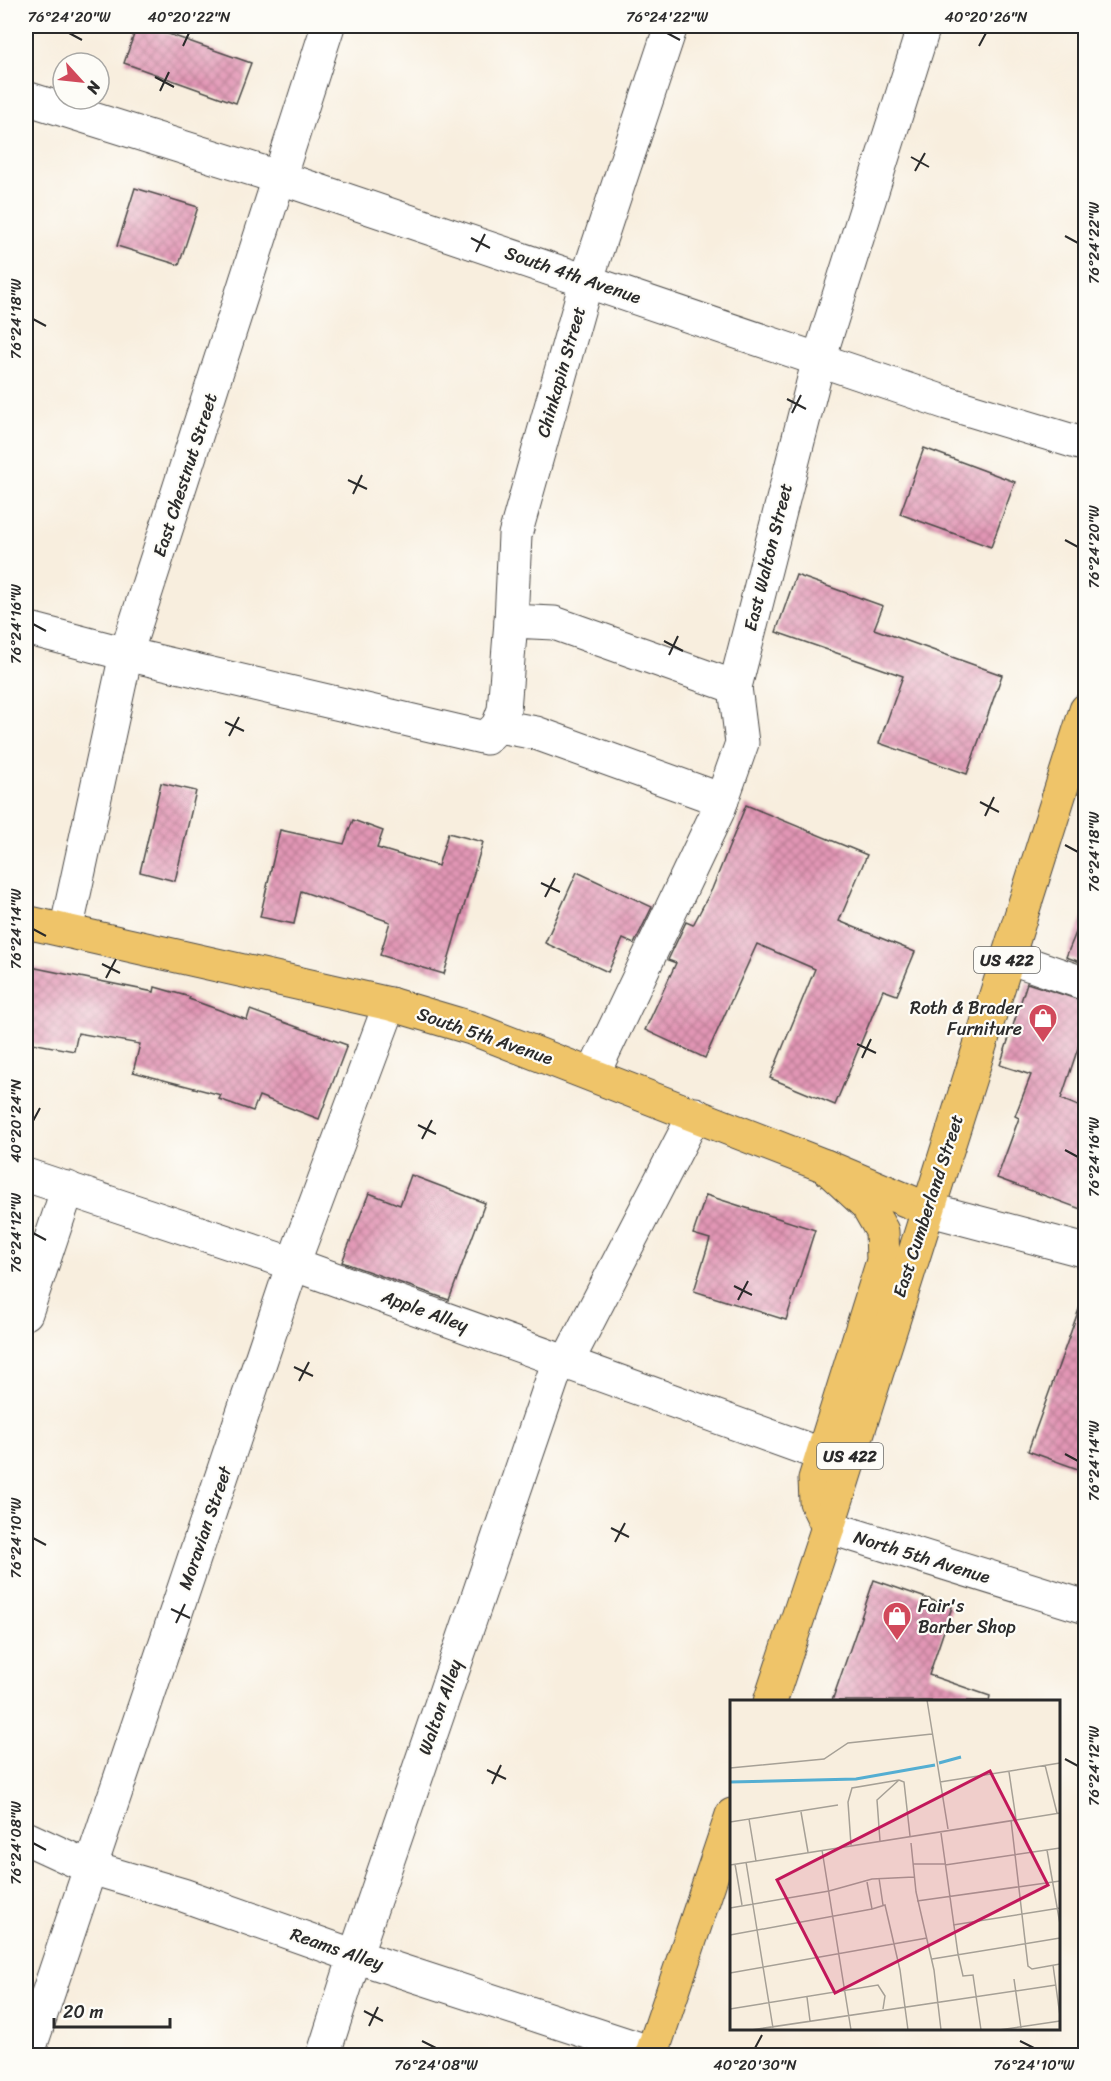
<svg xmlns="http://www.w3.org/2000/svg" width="1111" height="2081" viewBox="0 0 1111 2081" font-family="Sriracha,sans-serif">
<defs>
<pattern id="building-cross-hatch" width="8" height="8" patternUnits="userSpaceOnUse" patternTransform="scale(1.5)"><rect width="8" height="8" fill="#e296b5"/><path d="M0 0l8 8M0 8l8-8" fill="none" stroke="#b77b93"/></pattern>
</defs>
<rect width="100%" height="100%" fill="#fdfcf7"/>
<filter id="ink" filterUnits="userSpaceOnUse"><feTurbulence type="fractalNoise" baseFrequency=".0167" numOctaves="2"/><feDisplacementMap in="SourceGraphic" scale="12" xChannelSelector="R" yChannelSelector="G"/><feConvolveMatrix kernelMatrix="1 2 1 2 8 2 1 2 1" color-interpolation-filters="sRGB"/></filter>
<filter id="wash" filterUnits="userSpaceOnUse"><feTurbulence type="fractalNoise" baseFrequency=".008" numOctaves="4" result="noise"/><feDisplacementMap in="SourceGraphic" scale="24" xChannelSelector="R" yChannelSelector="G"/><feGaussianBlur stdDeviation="1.35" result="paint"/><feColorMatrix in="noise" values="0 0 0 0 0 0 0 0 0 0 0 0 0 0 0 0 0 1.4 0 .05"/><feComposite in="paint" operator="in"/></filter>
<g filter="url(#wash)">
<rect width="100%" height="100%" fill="#f8eede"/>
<g id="blocks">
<g fill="url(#building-cross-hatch)">
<polygon points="137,26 146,26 251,63 236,103 124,63"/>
<polygon points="135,188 198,207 179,265 117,246"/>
<polygon points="924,448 1015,482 991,547 900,514"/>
<polygon points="796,575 883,606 874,629 1002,675 967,774 879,743 903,676 776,632"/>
<polygon points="161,783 196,791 175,881 140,872"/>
<polygon points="746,805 867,855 839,921 915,952 897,995 883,990 835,1105 770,1078 815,969 757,944 705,1058 645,1030 676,963 668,960 686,922 693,925 712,889"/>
<polygon points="353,820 383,831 377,848 438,866 448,833 483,842 444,974 380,955 390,922 301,891 294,924 260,917 280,830 344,844"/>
<polygon points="577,872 652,907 634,944 623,939 608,972 545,943"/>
<polygon points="1084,913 1086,914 1086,964 1066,957"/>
<polygon points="26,966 154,992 155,987 190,997 189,999 247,1020 250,1010 347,1045 319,1119 259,1096 253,1111 219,1099 221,1095 133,1072 140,1044 78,1033 74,1051 26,1042"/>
<polygon points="1027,983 1086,1002 1086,1024 1061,1099 1086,1109 1086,1211 997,1178 1019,1118 1015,1116 1031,1075 1000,1065"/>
<polygon points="411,1175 485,1203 449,1300 342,1262 369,1193 400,1205"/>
<polygon points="706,1195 815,1230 786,1320 694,1291 710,1239 693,1234"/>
<polygon points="1082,1301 1086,1302 1086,1472 1028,1451"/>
<polygon points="874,1580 952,1607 929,1675 990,1696 989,1701 832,1701"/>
</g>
</g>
</g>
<g filter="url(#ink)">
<use href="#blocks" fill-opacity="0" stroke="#4a4846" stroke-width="1.5"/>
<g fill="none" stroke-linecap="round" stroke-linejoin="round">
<g stroke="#4a4846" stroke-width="35">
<g id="minor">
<polyline points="26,98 281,178 947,403 1086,445"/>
<polyline points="511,621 515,535 587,279 671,26"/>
<polyline points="26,628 126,654 486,738 498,726 504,710 511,621 554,623 735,687"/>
<polyline points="498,726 536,733 722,800"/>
<polyline points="66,931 126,654 328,26"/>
<polyline points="1008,957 1086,984"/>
<polyline points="593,1074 718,811 742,743 735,687 819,359 924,26"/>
<polyline points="26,1175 293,1264 823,1455"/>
<polyline points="927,1209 1086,1251"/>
<polyline points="26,1313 68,1188"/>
<polyline points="567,1362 695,1114"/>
<polyline points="828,1527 1086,1607"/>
<polyline points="26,1838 91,1868 183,1895 355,1956 652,2053"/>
<polyline points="27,2056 293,1264 390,1004"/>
<polyline points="323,2056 355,1956 559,1360"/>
</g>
</g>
<g stroke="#4a4846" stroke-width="35">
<polyline id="major" points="26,922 390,1004 471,1028 825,1166 927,1209"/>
</g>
<g stroke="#4a4846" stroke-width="35">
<g id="highway">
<polyline points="825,1166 867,1205 882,1231 883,1261 815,1479 816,1502 828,1527"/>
<polyline points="770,1702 828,1527 1086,710"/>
<polyline points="651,2056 732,1815"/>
</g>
</g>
<use href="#minor" stroke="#fff" stroke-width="33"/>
<use href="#major" stroke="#efc469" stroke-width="33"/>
<use href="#highway" stroke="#efc469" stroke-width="33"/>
</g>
</g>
<path fill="none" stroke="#2b2b2b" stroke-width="2" d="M69,33L82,40M667,33L680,40M183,46L189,33M979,46L986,33M155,77L174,87M160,91L169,72M911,157L929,167M915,171L925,153M1065,236L1078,243M471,238L490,248M476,252L485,234M33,319L46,326M787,399L806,409M792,413L801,395M348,480L367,489M353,494L362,475M1065,540L1078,547M33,624L46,631M664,641L683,651M669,655L678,636M225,722L244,731M229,736L239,717M980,802L999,812M985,816L994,797M1065,845L1078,852M541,883L560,892M545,897L555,878M33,929L46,936M102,964L120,973M106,978L116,959M857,1044L876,1053M862,1058L871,1039M33,1121L40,1108M418,1125L436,1134M422,1139L432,1120M1065,1150L1078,1157M33,1233L46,1240M734,1286L752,1295M738,1300L748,1281M294,1367L313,1376M299,1381L309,1362M1065,1454L1078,1461M611,1528L629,1537M33,1538L46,1545M615,1542L625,1523M171,1609L190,1618M176,1623L185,1604M1065,1759L1078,1766M487,1770L506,1779M492,1784L501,1765M33,1843L46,1850M364,2011L383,2021M369,2026L378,2007M422,2041L436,2048M1020,2041L1034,2048M755,2048L762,2035"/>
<defs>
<g id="shop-pin" transform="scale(1.5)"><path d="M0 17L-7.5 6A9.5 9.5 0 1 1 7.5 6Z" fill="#d1495b" stroke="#fdfcf7"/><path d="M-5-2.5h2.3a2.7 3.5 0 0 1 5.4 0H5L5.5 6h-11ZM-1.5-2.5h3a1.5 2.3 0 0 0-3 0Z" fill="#fff"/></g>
</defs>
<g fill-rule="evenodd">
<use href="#shop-pin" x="1043" y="1018"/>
<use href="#shop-pin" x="897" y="1616"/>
</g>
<g text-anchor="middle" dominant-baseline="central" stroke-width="4.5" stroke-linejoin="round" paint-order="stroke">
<g fill="#fdfcf7" stroke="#6a6a68" stroke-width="1.5">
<rect x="974" y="947" width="66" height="26" rx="4.5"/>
<rect x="817" y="1443" width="66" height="26" rx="4.5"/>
</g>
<g font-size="16" font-weight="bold" fill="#2b2b2b">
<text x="1007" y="960">US 422</text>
<text x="850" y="1456">US 422</text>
</g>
<g font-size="18" fill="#2b2b2b" stroke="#fdfcf7">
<text transform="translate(573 275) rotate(19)">South 4th Avenue</text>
<text transform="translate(561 372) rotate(-74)">Chinkapin Street</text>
<text transform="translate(185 475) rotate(-72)">East Chestnut Street</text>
<text transform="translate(768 557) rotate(-76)">East Walton Street</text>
<text transform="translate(485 1036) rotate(19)">South 5th Avenue</text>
<text transform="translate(928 1206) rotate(-72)">East Cumberland Street</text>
<text transform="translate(425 1311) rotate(20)">Apple Alley</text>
<text transform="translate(205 1528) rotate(-71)">Moravian Street</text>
<text transform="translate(922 1557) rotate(17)">North 5th Avenue</text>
<text transform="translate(440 1707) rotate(-71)">Walton Alley</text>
<text transform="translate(337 1949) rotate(19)">Reams Alley</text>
</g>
<g font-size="18" fill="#2b2b2b" stroke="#fdfcf7" text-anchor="end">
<text x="1022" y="1008">Roth &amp; Brader<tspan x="1022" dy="21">Furniture</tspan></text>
<text x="918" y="1606" text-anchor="start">Fair's<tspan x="918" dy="21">Barber Shop</tspan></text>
</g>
</g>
<g transform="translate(730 1700)">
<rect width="330" height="330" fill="#f8eede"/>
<path fill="none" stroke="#54aed2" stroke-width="3" d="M209,63L231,57M0,82L126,79L205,65"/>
<path fill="none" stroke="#a6a096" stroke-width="1.5" d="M197,0L218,129M315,65L327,113M0,68L94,59L118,43L202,34M279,72L286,119M169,80L174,82L180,136M210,82L330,63M71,112L78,152M19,119L108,105M281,120L298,266L302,269L330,264M0,122L19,119L26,161M211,133L228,254L233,276L243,275L251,330M150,141L147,100L169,80M181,143L186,192L204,270L211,330M121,145L118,102L122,88L169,80M92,150L121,330M317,150L330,224M16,162L43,328M5,164L12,205M183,164H215M0,165L330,113M215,165L330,148M149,178L153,205M137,182L142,209L155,205L170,270L178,330M187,201L330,181M0,208L99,191L142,179L184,177M223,225L330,208M0,235L142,209M202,259L330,238M323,265L330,316M0,273L197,238M284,279L291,328M77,297L80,321M0,309L148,285L155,296L153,309M21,330L326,285M269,330L330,321"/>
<path fill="#c2185b" fill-opacity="0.15" stroke="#c2185b" stroke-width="3" d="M260,71L318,185L105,293L47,180Z"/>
<rect width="330" height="330" fill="none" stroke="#2b2b2b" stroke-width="3"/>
</g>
<rect width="1111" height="2081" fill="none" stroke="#fdfcf7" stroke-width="66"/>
<g transform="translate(81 81) rotate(117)"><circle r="28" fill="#fdfcf7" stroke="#a9a8a5" stroke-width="1.5"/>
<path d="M0-4.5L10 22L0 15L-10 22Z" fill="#d1495b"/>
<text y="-9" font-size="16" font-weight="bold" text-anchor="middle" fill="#2b2b2b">N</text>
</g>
<path d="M54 2018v9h116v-9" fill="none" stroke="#2b2b2b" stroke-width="3"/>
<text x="63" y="2018" font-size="18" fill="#2b2b2b" stroke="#fdfcf7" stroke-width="4.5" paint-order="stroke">20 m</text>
<rect x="33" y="33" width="1045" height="2015" fill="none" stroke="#2b2b2b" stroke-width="2"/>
<g font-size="15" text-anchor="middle" fill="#2b2b2b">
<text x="69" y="22">76°24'20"W</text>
<text x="189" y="22">40°20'22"N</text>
<text x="667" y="22">76°24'22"W</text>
<text x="986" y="22">40°20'26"N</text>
<text transform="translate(1094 243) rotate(-90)" y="5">76°24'22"W</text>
<text transform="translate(16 319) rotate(-90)" y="5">76°24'18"W</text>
<text transform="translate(1094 547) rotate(-90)" y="5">76°24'20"W</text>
<text transform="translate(16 624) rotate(-90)" y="5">76°24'16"W</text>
<text transform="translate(1094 852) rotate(-90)" y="5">76°24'18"W</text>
<text transform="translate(16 929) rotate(-90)" y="5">76°24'14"W</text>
<text transform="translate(16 1121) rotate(-90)" y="5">40°20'24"N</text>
<text transform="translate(1094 1157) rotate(-90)" y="5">76°24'16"W</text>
<text transform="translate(16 1233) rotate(-90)" y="5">76°24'12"W</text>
<text transform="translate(1094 1461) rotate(-90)" y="5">76°24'14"W</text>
<text transform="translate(16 1538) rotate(-90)" y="5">76°24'10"W</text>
<text transform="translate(1094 1766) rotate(-90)" y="5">76°24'12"W</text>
<text transform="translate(16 1843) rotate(-90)" y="5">76°24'08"W</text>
<text x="436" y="2070">76°24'08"W</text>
<text x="755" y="2070">40°20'30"N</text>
<text x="1034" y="2070">76°24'10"W</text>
</g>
</svg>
